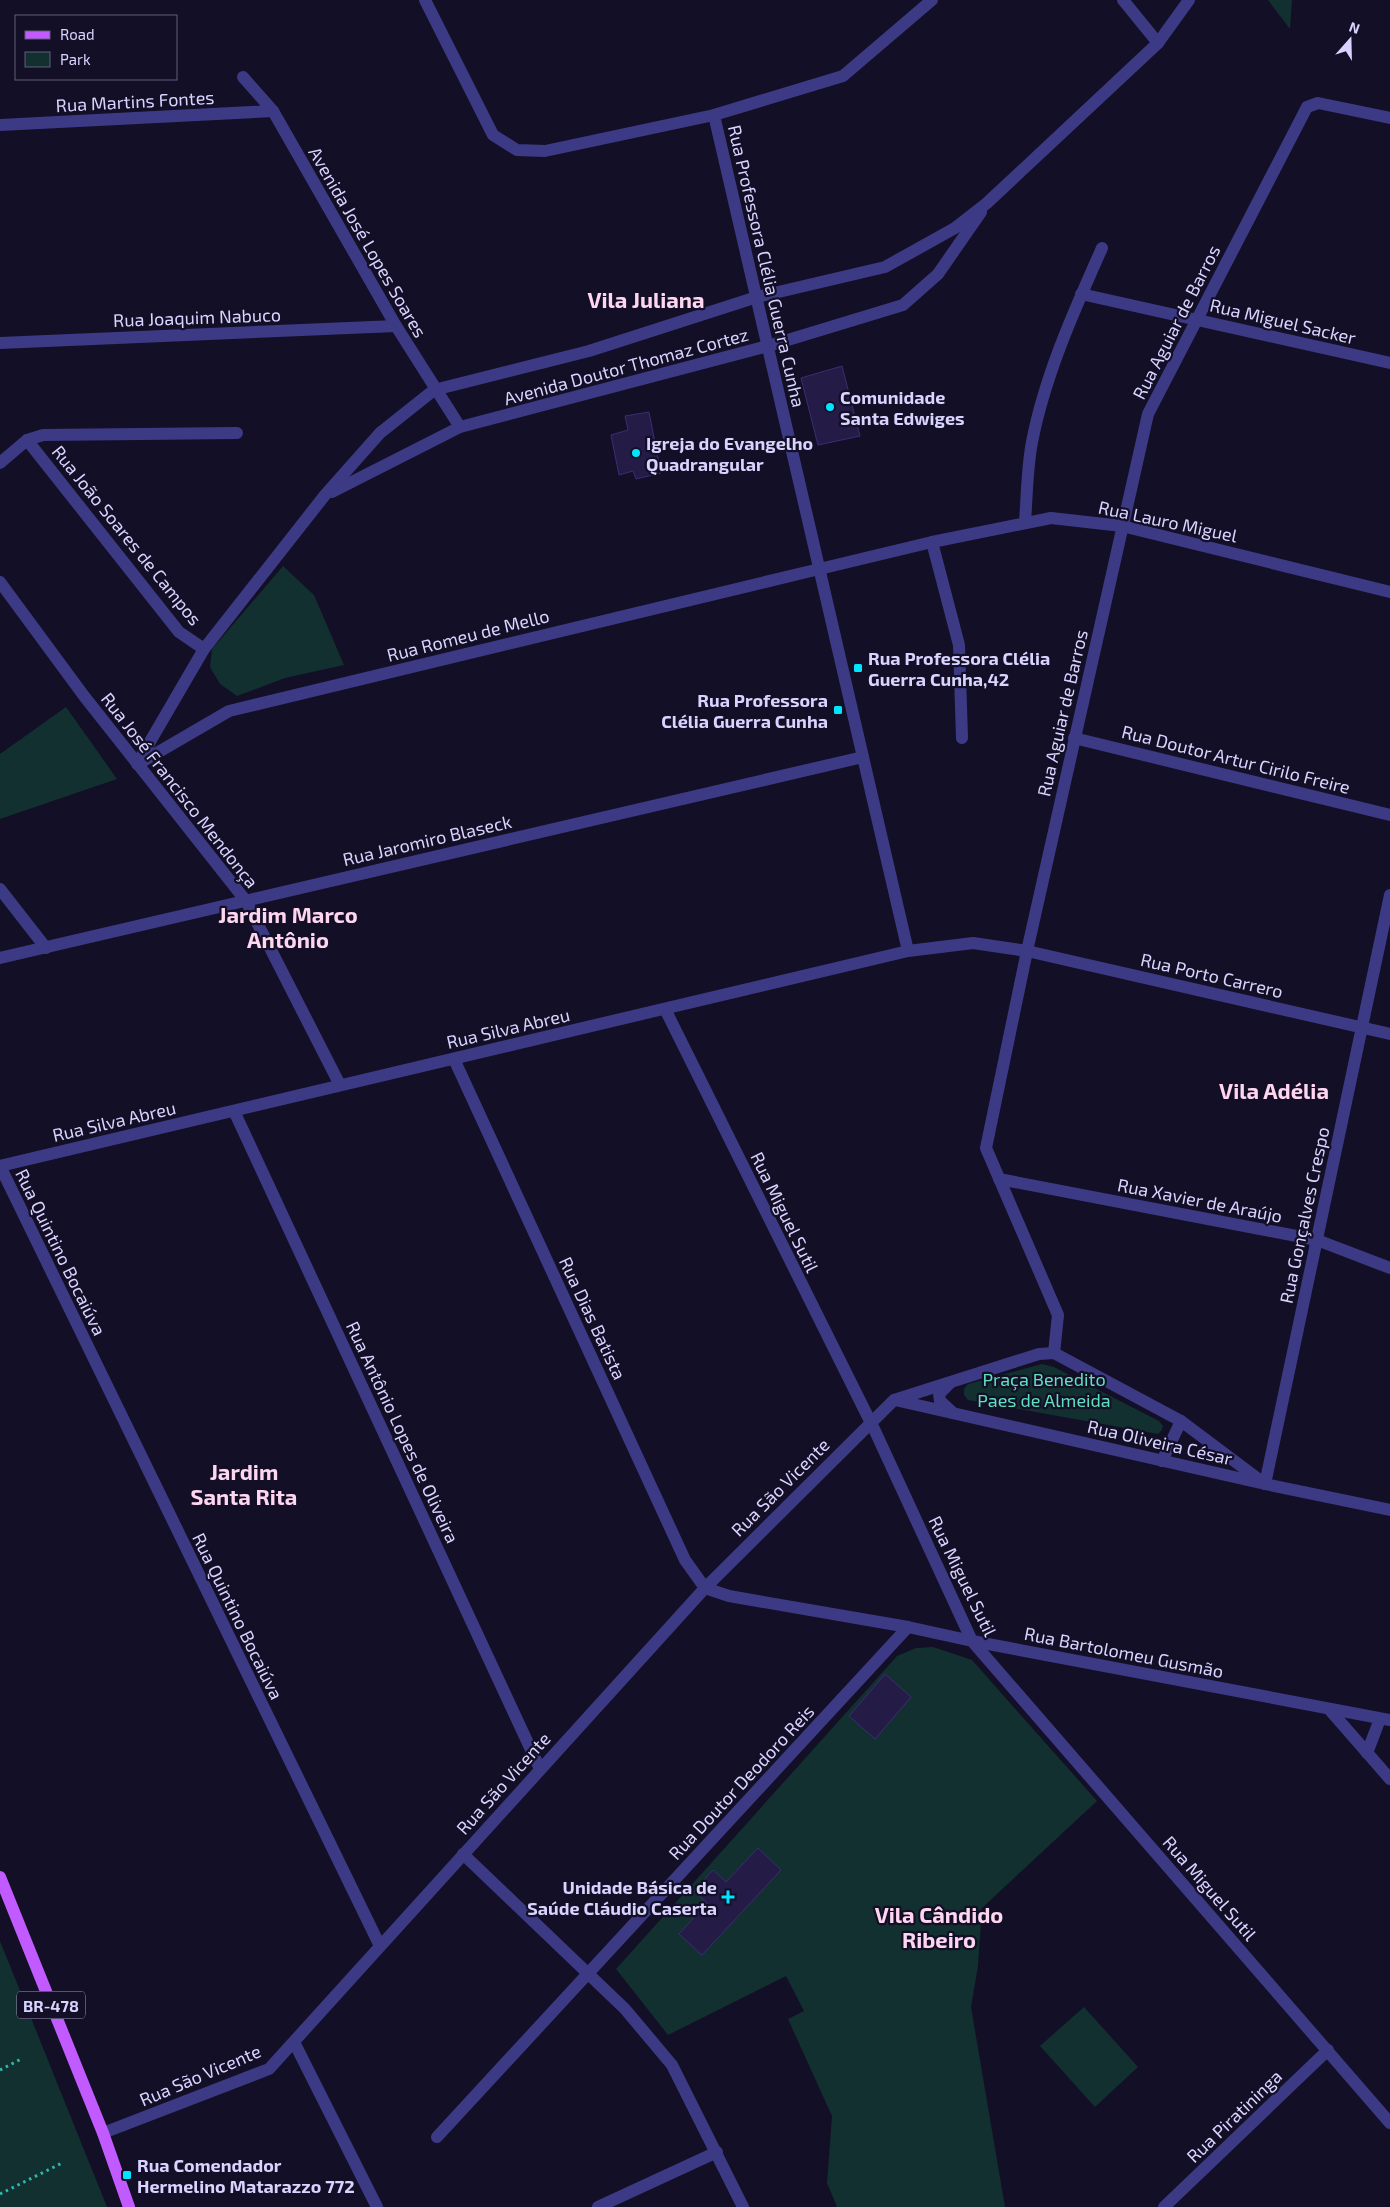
<svg xmlns="http://www.w3.org/2000/svg" width="1390" height="2207" viewBox="0 0 1390 2207" font-family="'Exo 2',sans-serif">
<rect width="100%" height="100%" fill="#130f26"/>
<g fill="#12302f">
<polygon points="1268,0 1292,0 1290,29"/>
<polygon points="283,566 314,595 344,665 285,678 237,696 220,684 210,667 212,649"/>
<polygon points="66,707 117,779 0,819 0,754"/>
<polygon points="1042,1364 1054,1367 1159,1421 1163,1426 1162,1430 1158,1434 968,1400 964,1395 964,1389 968,1384"/>
<polygon points="933,1647 972,1660 1097,1801 982,1908 978,1966 971,2007 1005,2207 837,2207 827,2183 832,2116 788,2019 804,2011 786,1976 668,2035 616,1969 897,1656 916,1648"/>
<polygon points="0,1941 107,2207 0,2207"/>
<polygon points="1084,2007 1138,2067 1095,2107 1040,2046"/>
</g>
<g fill="#241b47" stroke="#3b2d73">
<polygon points="842,366 860,436 818,445 801,378"/>
<polygon points="649,412 661,473 636,479 633,471 619,475 611,435 628,430 625,416"/>
<polygon points="885,1674 911,1697 875,1739 849,1716"/>
<polygon points="758,1848 781,1870 702,1955 679,1934 707,1903 694,1891 713,1870 726,1882"/>
</g>
<g fill="none" stroke-linecap="round" stroke-linejoin="round">
<g stroke="#2fb8b0" stroke-width="3" stroke-dasharray="2.5 4" stroke-linecap="butt">
<polyline points="0,2070 23,2058"/>
<polyline points="0,2194 62,2163"/>
</g>
<g stroke="#3d3a85" stroke-width="12">
<polyline points="425,0 493,135 517,150 545,151 714,115 843,76 932,0"/>
<polyline points="1123,0 1158,43"/>
<polyline points="243,77 273,111 396,326 460,427"/>
<polyline points="714,115 908,951"/>
<polyline points="0,125 273,111"/>
<polyline points="1081,294 1390,363"/>
<polyline points="0,343 396,326"/>
<polyline points="27,440 179,632 204,649"/>
<polyline points="0,463 27,440 43,435 237,433"/>
<polyline points="332,492 460,427 768,346 903,305 938,274 981,212"/>
<path d="M1025,522C1027,496 1027,468 1032,442C1045,375 1074,311 1102,248"/>
<polyline points="932,542 959,645 962,738"/>
<polyline points="0,582 84,696 246,901 340,1085"/>
<polyline points="1074,738 1390,815"/>
<polyline points="137,764 204,649 325,495 380,433 434,390 589,351 757,297 885,267 955,228 987,203 1158,43 1189,0"/>
<polyline points="138,764 229,711 811,571 932,542 1051,518 1122,526 1390,592"/>
<polyline points="0,889 46,948"/>
<polyline points="0,958 863,757"/>
<polyline points="665,1009 875,1431 972,1641 1390,2123"/>
<polyline points="454,1059 685,1560 705,1588"/>
<polyline points="234,1111 540,1769"/>
<polyline points="0,1166 908,951 973,943 1027,951 1390,1034"/>
<polyline points="0,1166 380,1946"/>
<polyline points="999,1179 1317,1240 1390,1268"/>
<polyline points="1054,1353 1058,1315 986,1148 1027,951 1148,414 1307,107 1318,103 1390,118"/>
<polyline points="950,1383 939,1394 940,1401 953,1413"/>
<polyline points="895,1400 1265,1484 1390,1510"/>
<polyline points="1162,1461 1181,1421"/>
<polyline points="1265,1484 1390,895"/>
<polyline points="705,1588 729,1596 908,1627 972,1641 1390,1720"/>
<polyline points="1329,1709 1390,1779"/>
<polyline points="1367,1753 1380,1719"/>
<polyline points="463,1854 625,2009 672,2065 743,2207"/>
<polyline points="294,2042 377,2207"/>
<polyline points="103,2133 269,2069 705,1588 894,1400 1039,1354 1054,1353 1181,1421 1265,1484"/>
<polyline points="437,2137 908,1627"/>
<polyline points="598,2207 717,2152"/>
<polyline points="1164,2207 1328,2050"/>
</g>
<polyline stroke="#c25bff" stroke-width="12" points="0,1877 103,2133 129,2207"/>
</g>
<g fill="#00e5ff" stroke="#130f26" stroke-width="2">
<circle cx="830" cy="407" r="5"/>
<circle cx="636" cy="453" r="5"/>
<rect x="853" y="663" width="10" height="10" rx="2.5"/>
<rect x="833" y="705" width="10" height="10" rx="2.5"/>
<path d="M725.5 1889.5h5v5h5v5h-5v5h-5v-5h-5v-5h5z"/>
<rect x="122" y="2170" width="10" height="10" rx="2.5"/>
</g>
<g text-anchor="middle" dominant-baseline="central" stroke-width="4.5" stroke-linejoin="round" paint-order="stroke">
<rect fill="#130f26" stroke="#9e99be" stroke-width="1" x="17" y="1991.5" width="68" height="27" rx="4"/>
<g font-size="16" font-weight="bold" fill="#d9d4ff">
<text x="51" y="2005">BR-478</text>
</g>
<g font-size="18" fill="#d9d4ff" stroke="#130f26">
<text transform="translate(135 101) rotate(-3)">Rua Martins Fontes</text>
<text transform="translate(368 242) rotate(60)">Avenida José Lopes Soares</text>
<text transform="translate(767 266) rotate(77)">Rua Professora Clélia Guerra Cunha</text>
<text transform="translate(197 317) rotate(-2)">Rua Joaquim Nabuco</text>
<text transform="translate(1283 321) rotate(13)">Rua Miguel Sacker</text>
<text transform="translate(1176 322) rotate(-63)">Rua Aguiar de Barros</text>
<text transform="translate(626 366) rotate(-15)">Avenida Doutor Thomaz Cortez</text>
<text transform="translate(1168 521) rotate(12)">Rua Lauro Miguel</text>
<text transform="translate(127 535) rotate(51)">Rua João Soares de Campos</text>
<text transform="translate(468 635) rotate(-14)">Rua Romeu de Mello</text>
<text transform="translate(1062 713) rotate(-77)">Rua Aguiar de Barros</text>
<text transform="translate(1236 759) rotate(14)">Rua Doutor Artur Cirilo Freire</text>
<text transform="translate(180 790) rotate(52)">Rua José Francisco Mendonça</text>
<text transform="translate(427 840) rotate(-13)">Rua Jaromiro Blaseck</text>
<text transform="translate(1212 975) rotate(13)">Rua Porto Carrero</text>
<text transform="translate(508 1028) rotate(-13)">Rua Silva Abreu</text>
<text transform="translate(114 1121) rotate(-13)">Rua Silva Abreu</text>
<text transform="translate(1200 1200) rotate(11)">Rua Xavier de Araújo</text>
<text transform="translate(785 1212) rotate(64)">Rua Miguel Sutil</text>
<text transform="translate(1304 1215) rotate(-78)">Rua Gonçalves Crespo</text>
<text transform="translate(61 1252) rotate(64)">Rua Quintino Bocaiúva</text>
<text transform="translate(593 1318) rotate(65)">Rua Dias Batista</text>
<text transform="translate(403 1432) rotate(65)">Rua Antônio Lopes de Oliveira</text>
<text transform="translate(1160 1442) rotate(13)">Rua Oliveira César</text>
<text transform="translate(780 1487) rotate(-45)">Rua São Vicente</text>
<text transform="translate(963 1576) rotate(64)">Rua Miguel Sutil</text>
<text transform="translate(238 1616) rotate(64)">Rua Quintino Bocaiúva</text>
<text transform="translate(1124 1652) rotate(11)">Rua Bartolomeu Gusmão</text>
<text transform="translate(741 1782) rotate(-47)">Rua Doutor Deodoro Reis</text>
<text transform="translate(503 1783) rotate(-48)">Rua São Vicente</text>
<text transform="translate(1210 1888) rotate(49)">Rua Miguel Sutil</text>
<text transform="translate(200 2075) rotate(-23)">Rua São Vicente</text>
<text transform="translate(1234 2116) rotate(-44)">Rua Piratininga</text>
</g>
<g font-size="18" font-weight="bold" fill="#d9d4ff" stroke="#130f26" text-anchor="start">
<text x="840" y="397">Comunidade<tspan x="840" dy="21">Santa Edwiges</tspan></text>
<text x="646" y="443">Igreja do Evangelho<tspan x="646" dy="21">Quadrangular</tspan></text>
<text x="868" y="658">Rua Professora Clélia<tspan x="868" dy="21">Guerra Cunha,42</tspan></text>
<text x="828" y="700" text-anchor="end">Rua Professora<tspan x="828" dy="21">Clélia Guerra Cunha</tspan></text>
<text x="717" y="1887" text-anchor="end">Unidade Básica de<tspan x="717" dy="21">Saúde Cláudio Caserta</tspan></text>
<text x="137" y="2165">Rua Comendador<tspan x="137" dy="21">Hermelino Matarazzo 772</tspan></text>
</g>
<g font-size="18" fill="#5fe0c0" stroke="#130f26">
<text x="1044" y="1379">Praça Benedito<tspan x="1044" dy="21">Paes de Almeida</tspan></text>
</g>
<g font-size="22" font-weight="bold" fill="#ffd6f0" stroke="#130f26">
<text x="646" y="299">Vila Juliana</text>
<text x="288" y="914">Jardim Marco<tspan x="288" dy="25">Antônio</tspan></text>
<text x="1274" y="1090">Vila Adélia</text>
<text x="244" y="1471">Jardim<tspan x="244" dy="25">Santa Rita</tspan></text>
<text x="939" y="1914">Vila Cândido<tspan x="939" dy="25">Ribeiro</tspan></text>
</g>
</g>
<rect x="15" y="15" width="162" height="65" fill="#130f26" stroke="#625e7d"/>
<rect x="25" y="31" width="25" height="8" fill="#c25bff" stroke="#625e7d"/>
<text x="60" y="40" font-size="15" fill="#d9d4ff">Road</text>
<rect x="25" y="52" width="25" height="15" fill="#12302f" stroke="#625e7d"/>
<text x="60" y="65" font-size="15" fill="#d9d4ff">Park</text>
<g transform="translate(1350 40) rotate(20)" stroke="#130f26" stroke-width="4" paint-order="stroke">
<path d="M0-4L9 19L0 12L-9 19Z" fill="#d9d4ff"/>
<text y="-8" font-size="14" font-weight="bold" text-anchor="middle" fill="#d9d4ff">N</text>
</g>
</svg>
